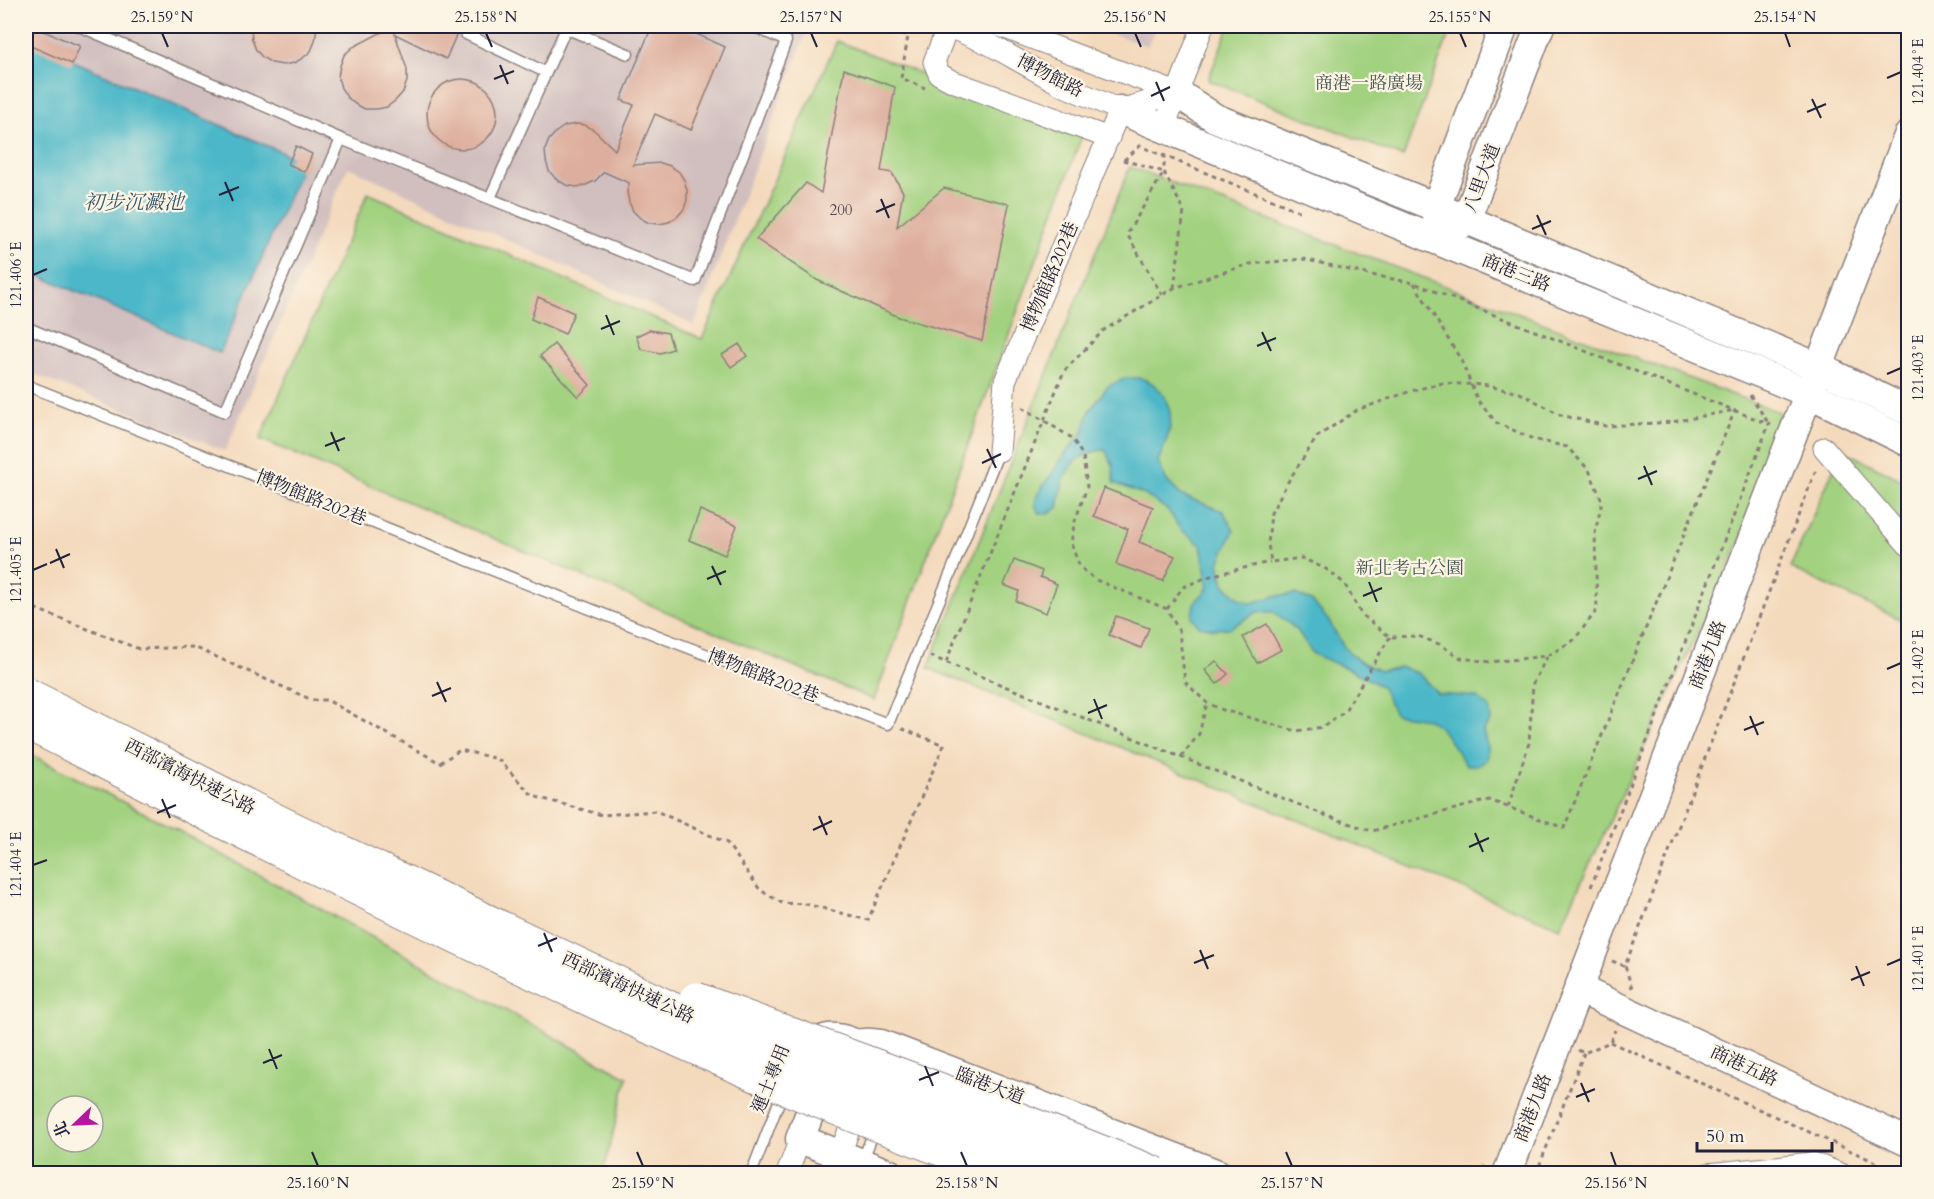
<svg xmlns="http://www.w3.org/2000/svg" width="1934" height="1199" viewBox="0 0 1934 1199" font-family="Cardo,'Noto Serif TC',serif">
<rect width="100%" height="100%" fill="#fcf5e5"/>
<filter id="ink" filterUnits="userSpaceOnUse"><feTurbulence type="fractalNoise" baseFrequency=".0167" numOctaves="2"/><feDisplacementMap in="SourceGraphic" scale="12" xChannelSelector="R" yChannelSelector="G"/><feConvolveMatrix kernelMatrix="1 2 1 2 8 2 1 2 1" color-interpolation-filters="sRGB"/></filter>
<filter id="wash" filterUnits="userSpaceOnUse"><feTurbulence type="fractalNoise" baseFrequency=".008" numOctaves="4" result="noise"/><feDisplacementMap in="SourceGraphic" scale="24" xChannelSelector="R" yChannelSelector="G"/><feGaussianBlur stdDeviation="1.35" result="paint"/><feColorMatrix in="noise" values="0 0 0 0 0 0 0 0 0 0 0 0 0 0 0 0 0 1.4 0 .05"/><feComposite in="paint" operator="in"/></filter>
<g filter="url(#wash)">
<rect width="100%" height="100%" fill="#f4dabd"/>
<g fill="#d1bfbf">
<polygon points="26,26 809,26 694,325 348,167 225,451 26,371"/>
<polygon points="1090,26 1157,26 1147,46"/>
</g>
<g fill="#a2d180" stroke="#627a5e" stroke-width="1.5" fill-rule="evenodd">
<polygon points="1229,26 1452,26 1403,157 1208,80"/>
<polygon points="837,41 1082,136 874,700 260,439 368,193 702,339"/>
<polygon points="1130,167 1797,419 1560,928 928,668"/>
<polygon points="1842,450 1908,483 1908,623 1790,568"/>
<path d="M26,752L179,831L627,1077L603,1173H26ZM57,1106H93V1142H57Z"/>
</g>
<g fill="#4cb7c8" stroke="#376c82" stroke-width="1.5">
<polygon points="26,40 304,162 220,353 26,270"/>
<path d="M1126,378C1130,378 1136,378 1140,378C1161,383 1173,406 1170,426C1169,438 1162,451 1158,462L1167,481L1181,495L1223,511L1234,530L1219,563L1224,584L1239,598L1251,603L1275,596L1295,594L1312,601L1328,620L1344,647L1359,661L1380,671L1400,667L1418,673L1438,694L1476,697L1489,707L1491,720L1483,731L1487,746V759L1479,765H1466L1441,728L1428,719L1395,714L1381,686L1351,670L1313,654L1297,630L1274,612H1257L1230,628L1214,629L1199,626L1192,617L1194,603L1205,592L1208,587L1201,545L1180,529L1168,510L1145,495L1114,483L1113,465L1105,450C1087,450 1070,462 1064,479C1061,488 1060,499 1058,508L1047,514L1039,513L1035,505L1037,495L1064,455L1082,434L1090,410L1108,386Z"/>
</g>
<g id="blocks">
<g fill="#ddae9d">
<polygon points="26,26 31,26 80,46 72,64 26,44"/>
<polygon points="251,26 317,26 315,41 311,51 303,58 294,63 283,65 272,63 263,58 256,50 252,39"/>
<polygon points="378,26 460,26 446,59 395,34 407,69 407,81 403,92 396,100 387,107 377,109 365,109 355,104 347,97 341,88 338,77 340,66 344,55 353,47 386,30"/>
<polygon points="652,26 679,26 725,47 691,130 655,114 633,165 661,163 670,166 679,172 684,180 687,190 687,200 684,209 677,217 669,222 659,224 649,223 640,218 633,211 629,202 627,192 629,183 604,172 595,181 586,185 576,187 566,185 556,179 549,171 546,161 545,150 549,140 556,132 565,126 576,124 585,125 594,130 615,150 634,105 621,100"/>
<polygon points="844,69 895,87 881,171 892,173 903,192 897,227 944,188 1009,204 982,341 899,317 817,280 756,239 806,183 821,193"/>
<circle cx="462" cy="114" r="35"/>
<polygon points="296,146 312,154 305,172 288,164"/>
<polygon points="538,297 574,313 565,334 531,319"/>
<polygon points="649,330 668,333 673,349 660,353 641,349 636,336"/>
<polygon points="554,344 590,385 578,397 540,356"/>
<polygon points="739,344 747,356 731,367 722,355"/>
<polygon points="1104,488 1153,507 1139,542 1175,556 1163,581 1116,564 1128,529 1094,516"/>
<polygon points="700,510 737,526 725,555 689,540"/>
<polygon points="1014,560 1042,571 1040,577 1057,584 1046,613 1016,601 1019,591 1004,585"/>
<polygon points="1116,616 1149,628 1141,648 1109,635"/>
<polygon points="1267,624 1281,650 1257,663 1243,637"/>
<polygon points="1216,661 1228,674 1217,684 1205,670"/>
</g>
</g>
</g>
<g filter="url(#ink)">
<use href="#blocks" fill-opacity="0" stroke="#8b7e7c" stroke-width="1.5"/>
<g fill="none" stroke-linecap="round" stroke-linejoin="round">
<g stroke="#8b7e7c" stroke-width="13">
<g id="lane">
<polyline points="79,26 341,139 695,281 786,41 753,26"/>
<polyline points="565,28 628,54"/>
<polyline points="466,34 545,72"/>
<polyline points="490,198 567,26"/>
<polyline points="26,327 225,412 341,139"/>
<polyline points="26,385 666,639 888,724 952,570 999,451"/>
<path d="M813,1034C830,1025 844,1029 861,1036"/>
<polyline points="862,1162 876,1126"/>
<polyline points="751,1174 784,1089"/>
</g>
</g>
<g stroke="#8b7e7c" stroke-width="23">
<g id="street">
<polyline points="947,26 989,44 1062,85 1120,110"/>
<polyline points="948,26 934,62 939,74 952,81 1109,138"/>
<polyline points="1000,26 1177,93"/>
<polyline points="1120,110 1177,93"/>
<polyline points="1164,127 1203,26"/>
<polyline points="1824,448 1908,545"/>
<polyline points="999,451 1005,381 1120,110"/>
<polyline points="787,1174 800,1139"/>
<polyline points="832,1174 858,1107"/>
<polyline points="1708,1174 1813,1163 1841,1174"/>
</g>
</g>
<g stroke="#8b7e7c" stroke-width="31">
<g id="secondary">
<polyline points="1177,93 1215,118 1436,207 1818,367 1908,411"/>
<polyline points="1120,110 1808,393 1908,442"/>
<polyline points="1438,225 1436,207 1504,26"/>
<polyline points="1451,233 1466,220 1540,26"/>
<polyline points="1579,989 1908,1142"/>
<polyline points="985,1157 1027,1174"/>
<path d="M890,1174L800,1139C806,1123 812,1107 819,1091C831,1059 843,1037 881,1044L1218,1174"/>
<polyline points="1507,1174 1908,136"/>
</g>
</g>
<g stroke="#8b7e7c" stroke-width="3" stroke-dasharray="4.5 4.5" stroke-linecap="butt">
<polyline points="885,26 908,36 901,78 925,88"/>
<polyline points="1164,154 1164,172 1184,211 1174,288"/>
<polyline points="1123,160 1164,172"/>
<polyline points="1124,160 1140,146 1299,211"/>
<polyline points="1414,283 1461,360 1478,401 1497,423 1533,439 1567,447 1589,470 1602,501 1595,533 1597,610 1574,640 1547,656 1490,662 1461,658 1439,644 1418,636 1390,637 1361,614 1344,583 1326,569 1302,558 1271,562 1268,544 1271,513 1289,480 1317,437 1357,410 1411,391 1443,383 1483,385 1520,393 1561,415 1606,426 1672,422 1735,410"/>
<polyline points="1162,295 1127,234 1164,172"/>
<polyline points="1750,395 1769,424"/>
<polyline points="1022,407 1072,438 1083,456 1087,487 1074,524 1071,544 1080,567 1096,580 1167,609 1179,631 1185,682 1207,703 1223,710 1296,731 1323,727 1344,712 1390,637"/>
<polyline points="26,605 139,649 194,647 312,700 327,700 440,763 460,750 498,759 533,796 602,815 656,811 727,843 760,890 782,903 806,904 868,920 944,745 900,728"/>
<polyline points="1167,609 1183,587 1213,575 1270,562"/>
<polyline points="930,656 1327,816 1372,831 1489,800 1564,828 1735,410"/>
<polyline points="946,662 1064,371 1104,330 1174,288 1250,264 1304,259 1366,274 1414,283 1771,425"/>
<polyline points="1181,757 1199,734 1207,703"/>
<polyline points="1508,807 1529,743 1533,683 1547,657"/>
<polyline points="1591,887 1769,424"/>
<polyline points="1612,961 1625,966"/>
<polyline points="1632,988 1625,966 1817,467"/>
<polyline points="1610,1042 1902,1174"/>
<polyline points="1578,1050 1584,1053 1610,1042 1615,1030"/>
<polyline points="1481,1174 1484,1165"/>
<polyline points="1536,1174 1584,1053"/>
</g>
<use href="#lane" stroke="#fff" stroke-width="10"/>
<use href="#street" stroke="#fff" stroke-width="21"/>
<use href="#secondary" stroke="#fff" stroke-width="28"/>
<g stroke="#8b7e7c" stroke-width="35" stroke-linecap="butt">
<g id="highway-bridge">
<polyline points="26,694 283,824 771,1056 1082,1174"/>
<path d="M26,722C267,846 510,966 758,1076C839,1111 923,1142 1005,1174"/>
<polyline points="696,999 1008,1115 1157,1174"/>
</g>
</g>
<use href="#highway-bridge" stroke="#fff" stroke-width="33"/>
</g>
</g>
<path fill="none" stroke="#22223b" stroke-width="2" d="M162,33L168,47M486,33L492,47M811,33L817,47M1135,33L1141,47M1460,33L1466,47M1785,33L1790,47M500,65L508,84M1887,78L1901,72M494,79L514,71M1156,82L1164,101M1151,96L1170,87M1812,99L1821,118M1807,112L1826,104M225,182L233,201M219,195L239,187M881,199L889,218M876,212L895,204M1537,215L1546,235M1532,229L1551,221M33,275L47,269M606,315L614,335M601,329L620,321M1262,332L1271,351M1257,346L1276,338M1887,374L1901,368M331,432L339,451M325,446L345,438M987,449L996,468M982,463L1001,454M1644,466L1652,485M1638,479L1657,471M56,549L64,568M50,563L70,554M712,566L721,585M33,570L47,564M707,579L726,571M1369,582L1377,602M1363,596L1382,588M1887,669L1901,663M437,682L446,702M432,696L451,688M1094,699L1102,719M1088,713L1107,705M1750,716L1758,735M1744,730L1764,722M162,799L170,818M157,813L176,805M819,816L827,835M813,830L832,821M1475,833L1483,852M1469,847L1489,838M33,865L47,860M544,933L552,952M538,946L557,938M1200,950L1208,969M1194,963L1214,955M1887,965L1901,959M1856,966L1864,986M1851,980L1870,972M269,1049L277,1069M263,1063L282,1055M925,1066L933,1086M919,1080L939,1072M1581,1083L1589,1102M1576,1097L1595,1089M312,1152L318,1166M637,1152L643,1166M961,1152L967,1166M1286,1152L1292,1166M1611,1152L1616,1166"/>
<g text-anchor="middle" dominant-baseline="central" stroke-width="4.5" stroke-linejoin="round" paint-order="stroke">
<g font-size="15" fill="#514554">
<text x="841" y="210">200</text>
</g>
<g font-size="18" fill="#22223b" stroke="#fcf5e5">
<text transform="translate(1050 76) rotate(27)">博物館路</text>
<text transform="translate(1482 178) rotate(-69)">八里大道</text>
<text transform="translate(1516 273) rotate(22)">商港三路</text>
<text transform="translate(1050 277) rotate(-67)">博物館路202巷</text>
<text transform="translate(311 498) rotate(22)">博物館路202巷</text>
<text transform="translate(1708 655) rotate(-69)">商港九路</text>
<text transform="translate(763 676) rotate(21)">博物館路202巷</text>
<text transform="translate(190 777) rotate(27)">西部濱海快速公路</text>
<text transform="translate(628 988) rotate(25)">西部濱海快速公路</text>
<text transform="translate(1744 1066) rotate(25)">商港五路</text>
<text transform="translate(771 1079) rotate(-68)">運土專用</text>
<text transform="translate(990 1086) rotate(21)">臨港大道</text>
<text transform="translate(1533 1108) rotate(-69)">商港九路</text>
</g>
<g font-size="18" fill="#485750" stroke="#fcf5e5">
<text x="1369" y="83">商港一路廣場</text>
<text x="1410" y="568">新北考古公園</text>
</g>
<g font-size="20" font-style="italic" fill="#31566c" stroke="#fcf5e5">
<text x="134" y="202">初步沉澱池</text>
</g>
</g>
<rect width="1934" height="1199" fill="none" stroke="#fcf5e5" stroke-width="66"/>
<g transform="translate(75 1124) rotate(247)"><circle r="28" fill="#fcf5e5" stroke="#a5a1a1" stroke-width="1.5"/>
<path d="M0-4.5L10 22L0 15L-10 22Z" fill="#b5179e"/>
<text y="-9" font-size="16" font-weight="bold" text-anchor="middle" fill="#22223b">北</text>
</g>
<path d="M1697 1142v9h135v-9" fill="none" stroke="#22223b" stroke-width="3"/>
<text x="1706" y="1142" font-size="18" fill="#22223b" stroke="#fcf5e5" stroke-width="4.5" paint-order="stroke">50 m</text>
<rect x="33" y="33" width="1868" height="1133" fill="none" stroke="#22223b" stroke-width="2"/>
<g font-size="15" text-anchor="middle" fill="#22223b">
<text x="162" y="22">25.159°N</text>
<text x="486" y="22">25.158°N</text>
<text x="811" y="22">25.157°N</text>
<text x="1135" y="22">25.156°N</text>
<text x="1460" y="22">25.155°N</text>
<text x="1785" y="22">25.154°N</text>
<text transform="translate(1918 72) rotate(-90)" y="5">121.404°E</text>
<text transform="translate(16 275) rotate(-90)" y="5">121.406°E</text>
<text transform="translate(1918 368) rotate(-90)" y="5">121.403°E</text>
<text transform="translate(16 570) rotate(-90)" y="5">121.405°E</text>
<text transform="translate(1918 663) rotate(-90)" y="5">121.402°E</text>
<text transform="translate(16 865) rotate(-90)" y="5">121.404°E</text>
<text transform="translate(1918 959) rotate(-90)" y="5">121.401°E</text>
<text x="318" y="1188">25.160°N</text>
<text x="643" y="1188">25.159°N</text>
<text x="967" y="1188">25.158°N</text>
<text x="1292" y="1188">25.157°N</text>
<text x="1616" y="1188">25.156°N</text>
</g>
</svg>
